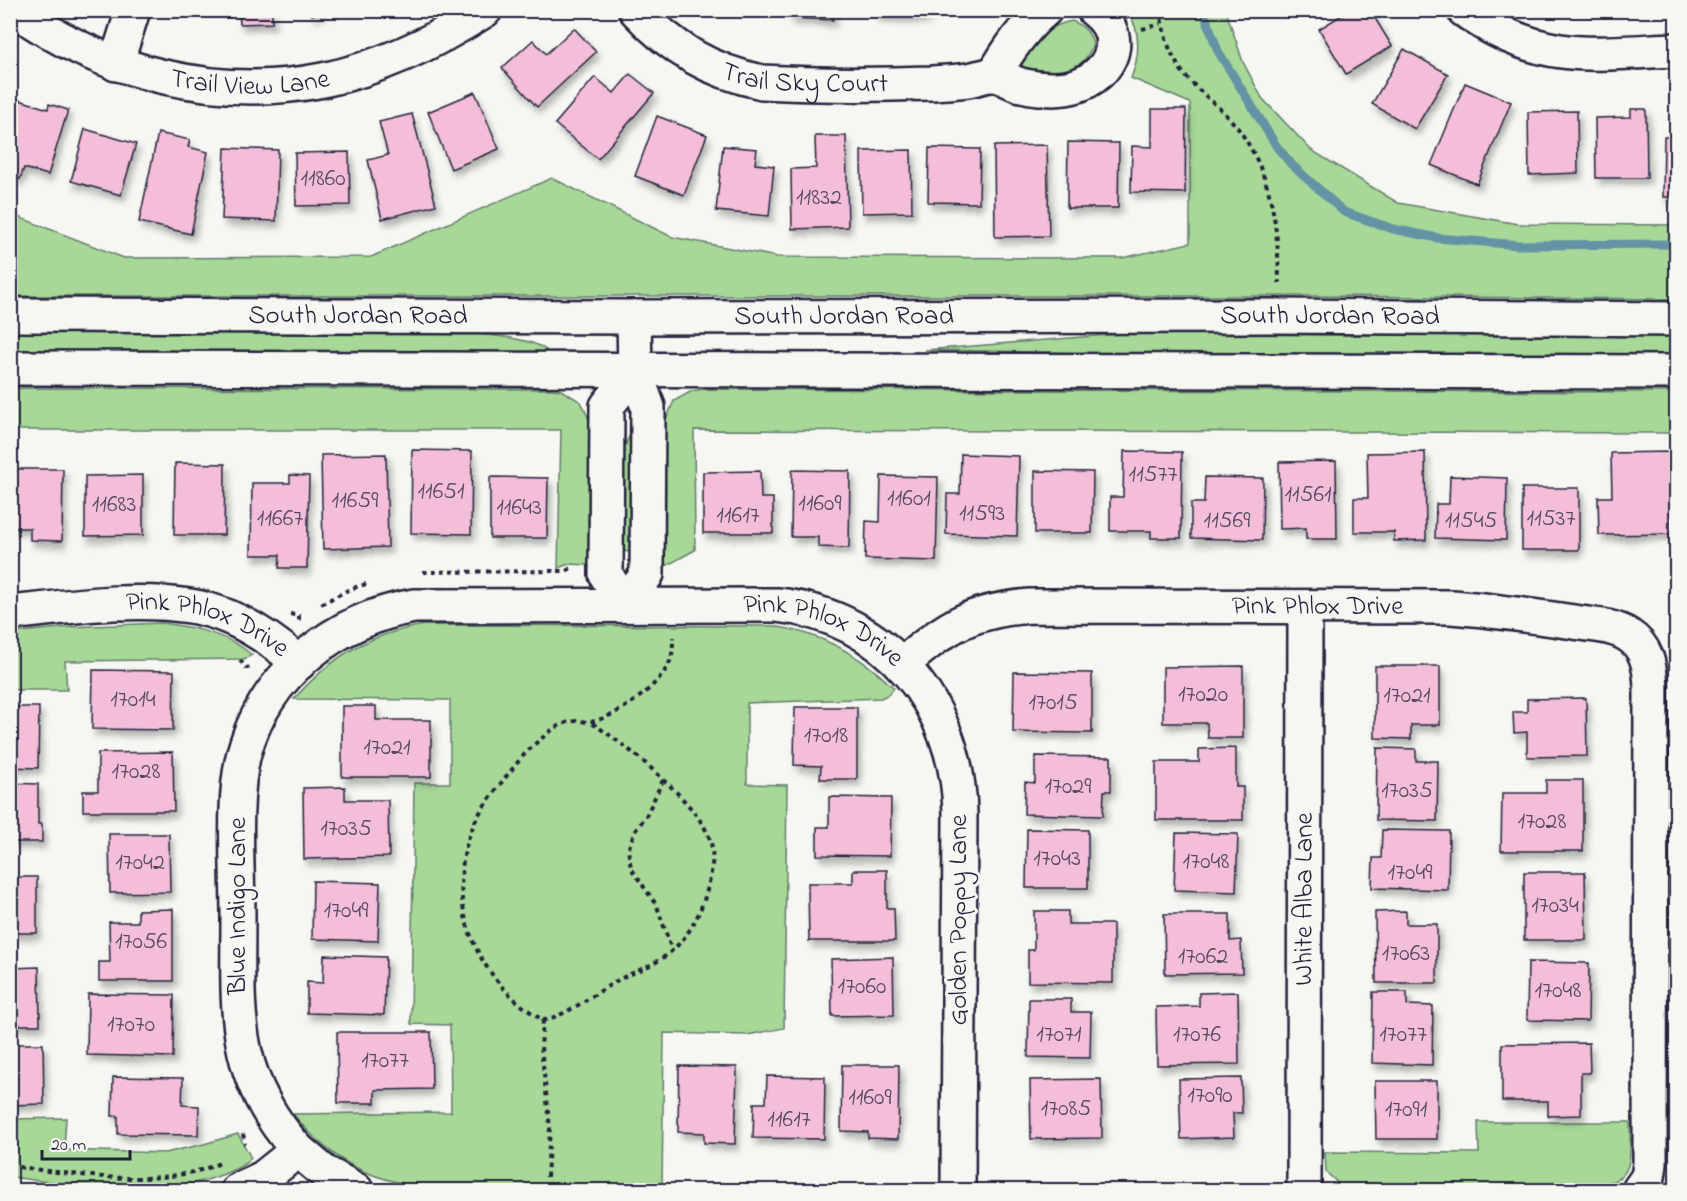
<svg xmlns="http://www.w3.org/2000/svg" width="1687" height="1201" viewBox="0 0 1687 1201" font-family="'Indie Flower',sans-serif">
<defs>
<filter id="shadow"><feDropShadow dx="3.5" dy="6" stdDeviation="3" flood-color="#0004"/></filter>
</defs>
<rect width="100%" height="100%" fill="#f6f6f2"/>
<filter id="ink" filterUnits="userSpaceOnUse"><feTurbulence type="fractalNoise" baseFrequency=".0167" numOctaves="2"/><feDisplacementMap in="SourceGraphic" scale="12" xChannelSelector="R" yChannelSelector="G"/><feConvolveMatrix kernelMatrix="1 2 1 2 8 2 1 2 1" color-interpolation-filters="sRGB"/></filter>
<g filter="url(#ink)">
<g fill="#a7d898" stroke="#647d6a" stroke-width="1.5">
<path d="M1128,11H1226L1243,62L1262,98L1311,150L1398,203L1518,224L1676,225V299L1310,296H11V214L124,258L371,257L552,178L672,237L777,257L1122,258L1190,243V103L1131,78C1140,55 1141,32 1128,11Z"/>
<path d="M1072,21C1084,26 1090,32 1093,44C1089,55 1082,65 1071,69C1062,72 1035,73 1026,69C1022,67 1022,65 1020,61C1035,43 1047,25 1072,21Z"/>
<path d="M11,332L479,334C497,336 533,339 546,350L542,353L11,351Z"/>
<polygon points="1120,334 1676,336 1676,355 1094,353 925,350"/>
<polygon points="11,388 553,389 561,390 581,402 589,419 591,557 588,565 569,564 558,568 561,430 11,430"/>
<polygon points="704,389 1676,392 1676,433 694,430 695,550 666,566 663,555 664,424 674,401 692,391"/>
<path d="M631,434H634L631,552L622,551C622,527 616,451 631,434Z"/>
<path d="M162,623C193,627 228,634 252,655L244,659L65,661L67,690H11V633L70,627Z"/>
<path d="M425,625L773,626C821,633 860,654 894,688L889,694L881,698L747,703V784L787,785L784,1028L747,1035L664,1033L662,1188L441,1189C376,1183 335,1166 293,1114L451,1112L450,1025L411,1024L414,783H450V700L294,699C332,656 368,634 425,625Z"/>
<path d="M66,1118L64,1150L165,1153L204,1144L238,1134L251,1158C244,1166 234,1170 224,1174C157,1201 80,1186 11,1177V1119Z"/>
<path d="M1478,1122H1630C1630,1169 1635,1182 1583,1187L1357,1190L1343,1188L1326,1172L1325,1152L1479,1153Z"/>
</g>
<g fill="none" stroke-linecap="round" stroke-linejoin="round">
<polyline stroke="#6393a5" stroke-width="9" points="1203,10 1218,51 1277,147 1292,165 1344,212 1393,229 1438,238 1518,245 1676,244"/>
</g>
<g fill="#f4bed9" stroke="#22223b" stroke-width="1.5" filter="url(#shadow)">
<polygon points="239,10 272,10 272,23 240,24"/>
<polygon points="310,10 325,10 312,15"/>
<polygon points="790,10 833,10 833,20 790,18"/>
<polygon points="876,10 927,10 927,17 876,16"/>
<polygon points="1350,10 1370,10 1392,46 1346,74 1319,29"/>
<polygon points="574,28 596,52 537,107 502,68 533,40 546,54"/>
<polygon points="1404,49 1448,74 1415,129 1372,104"/>
<polygon points="630,74 654,93 598,159 555,124 595,77 614,93"/>
<polygon points="1465,83 1511,102 1477,184 1431,165"/>
<polygon points="475,92 499,149 451,169 428,112"/>
<polygon points="10,97 48,109 49,104 68,110 48,175 24,168 20,179 10,176"/>
<polygon points="1152,109 1186,109 1185,193 1131,192 1132,146 1152,147"/>
<polygon points="1631,109 1646,109 1647,178 1596,178 1595,118 1631,117"/>
<polygon points="1577,111 1578,173 1529,175 1528,112"/>
<polygon points="412,114 436,205 382,219 368,160 388,155 379,122"/>
<polygon points="657,116 707,135 684,195 635,176"/>
<polygon points="85,129 136,144 121,195 71,181"/>
<polygon points="158,133 190,140 188,147 208,152 191,234 139,222"/>
<polygon points="815,136 846,136 848,227 792,229 791,169 816,168"/>
<polygon points="1664,137 1676,137 1676,197 1663,197"/>
<polygon points="1068,142 1119,143 1118,208 1067,208"/>
<polygon points="1047,145 1049,236 995,237 994,146"/>
<polygon points="723,146 757,149 755,164 774,166 769,216 716,211"/>
<polygon points="225,148 278,150 276,221 222,219"/>
<polygon points="929,148 980,149 979,203 928,202"/>
<polygon points="911,150 912,212 862,213 861,151"/>
<polygon points="349,152 350,205 296,206 295,153"/>
<polygon points="412,450 472,451 471,534 411,533"/>
<polygon points="1124,451 1182,452 1181,538 1151,538 1151,531 1110,531 1110,497 1123,497"/>
<polygon points="1425,452 1426,540 1394,541 1394,532 1354,532 1354,498 1368,498 1367,453"/>
<polygon points="1670,452 1671,534 1599,535 1598,497 1612,497 1611,453"/>
<polygon points="386,454 388,547 323,549 321,455"/>
<polygon points="961,454 1019,456 1017,536 946,534 947,494 960,494"/>
<polygon points="1336,461 1337,539 1306,539 1306,528 1280,529 1279,462"/>
<polygon points="175,463 225,464 224,535 174,535"/>
<polygon points="10,469 63,469 62,541 30,540 30,528 10,528"/>
<polygon points="792,470 850,471 849,548 818,547 818,537 791,537"/>
<polygon points="760,471 761,498 773,498 773,533 703,533 703,472"/>
<polygon points="1035,471 1093,472 1092,533 1035,533"/>
<polygon points="143,475 143,535 85,536 85,476"/>
<polygon points="290,475 309,476 307,568 279,568 280,555 251,555 252,483 290,483"/>
<polygon points="881,476 938,477 936,561 865,559 866,521 880,522"/>
<polygon points="1450,476 1507,478 1506,540 1435,538 1436,504 1449,504"/>
<polygon points="490,477 548,478 547,538 490,538"/>
<polygon points="1205,477 1263,478 1262,540 1191,538 1191,503 1204,503"/>
<rect x="1522" y="488" width="57" height="62"/>
<polygon points="1243,666 1243,738 1208,738 1207,723 1163,723 1163,667"/>
<polygon points="1375,666 1440,666 1440,725 1411,725 1411,739 1375,738"/>
<polygon points="93,670 174,671 173,730 92,729"/>
<polygon points="1014,672 1092,673 1092,733 1013,732"/>
<polygon points="1586,698 1587,756 1527,757 1527,732 1514,733 1513,712 1527,712 1527,699"/>
<polygon points="342,706 376,706 376,720 431,720 431,777 342,777"/>
<polygon points="10,707 39,707 38,768 10,767"/>
<polygon points="795,707 857,707 857,779 820,779 821,766 794,765"/>
<polygon points="1236,748 1236,787 1243,787 1243,820 1156,820 1156,762 1199,762 1199,749"/>
<polygon points="1377,748 1416,749 1416,761 1438,761 1437,821 1376,820"/>
<polygon points="173,752 174,811 83,811 83,791 98,791 98,753"/>
<polygon points="1035,756 1111,757 1111,791 1104,791 1103,816 1024,814 1025,782 1035,783"/>
<polygon points="1546,780 1583,780 1583,851 1501,851 1502,793 1546,793"/>
<polygon points="10,783 38,784 38,824 42,824 42,842 10,842"/>
<polygon points="345,787 345,800 388,800 389,857 304,859 303,788"/>
<polygon points="829,797 891,798 890,856 817,855 817,827 829,827"/>
<polygon points="1027,829 1088,830 1088,888 1026,888"/>
<polygon points="1382,830 1449,831 1448,890 1372,888 1373,858 1381,858"/>
<polygon points="1176,833 1238,834 1236,892 1174,890"/>
<polygon points="109,834 169,834 170,892 110,893"/>
<polygon points="853,870 887,870 887,908 894,908 895,941 809,941 808,883 853,883"/>
<polygon points="1524,872 1585,872 1586,940 1524,940"/>
<rect x="10" y="877" width="27" height="56"/>
<polygon points="313,881 380,883 378,941 312,939"/>
<polygon points="173,909 173,981 99,981 99,962 110,962 109,922 138,922 138,910"/>
<polygon points="1034,911 1068,911 1068,924 1113,924 1113,983 1028,982 1028,950 1034,950"/>
<polygon points="1406,911 1406,924 1437,924 1437,983 1376,983 1375,912"/>
<polygon points="1164,914 1230,914 1230,941 1241,940 1242,973 1165,974"/>
<polygon points="324,955 386,957 384,1015 307,1013 307,982 323,983"/>
<polygon points="893,957 894,1015 832,1016 831,959"/>
<polygon points="1528,962 1589,963 1588,1021 1527,1020"/>
<polygon points="39,967 40,1025 10,1025 10,968"/>
<polygon points="1238,992 1239,1064 1157,1065 1156,1007 1199,1006 1199,993"/>
<polygon points="1373,992 1407,992 1407,1005 1433,1006 1432,1065 1372,1063"/>
<polygon points="88,994 174,995 173,1057 87,1055"/>
<polygon points="1029,999 1071,999 1071,1012 1091,1012 1090,1058 1028,1057"/>
<polygon points="337,1032 431,1032 432,1089 375,1090 375,1103 338,1103"/>
<polygon points="1589,1043 1590,1073 1581,1073 1581,1115 1548,1116 1548,1101 1502,1101 1502,1044"/>
<polygon points="10,1044 43,1044 44,1104 10,1105"/>
<polygon points="842,1065 899,1065 898,1139 868,1138 868,1132 841,1131"/>
<polygon points="679,1066 737,1067 735,1144 704,1143 704,1133 678,1132"/>
<polygon points="767,1076 825,1077 824,1139 753,1138 754,1103 766,1103"/>
<polygon points="113,1077 183,1078 182,1105 199,1106 198,1135 118,1134 118,1116 112,1116"/>
<polygon points="1241,1078 1242,1113 1233,1113 1234,1137 1181,1139 1179,1079"/>
<polygon points="1101,1079 1102,1138 1031,1139 1030,1080"/>
<polygon points="1375,1081 1437,1081 1437,1139 1376,1139"/>
</g>
<g fill="none" stroke-linecap="round" stroke-linejoin="round">
<g stroke="#22223b" stroke-width="38">
<g id="minor">
<path id="s1" d="M16,10C102,73 218,101 323,80C381,68 435,42 485,10"/>
<path id="s2" d="M636,10C672,49 710,71 762,82C817,85 876,85 931,83C943,82 956,82 968,80C976,79 987,74 995,75C1003,76 1012,83 1021,85C1034,88 1052,90 1066,88C1107,82 1132,39 1094,10"/>
<path d="M1464,10C1493,31 1525,46 1561,51C1594,56 1642,51 1676,50"/>
<polyline points="116,64 133,10"/>
<path d="M994,75C1008,50 1023,28 1045,10"/>
<polyline points="634,317 635,371 648,407 647,574 625,605 606,575 607,406 635,371"/>
<path id="s3" d="M10,613C67,607 134,597 190,606C231,612 268,636 299,663"/>
<path id="s4" d="M902,665C946,626 970,611 1030,606L1451,607C1492,610 1533,616 1574,622C1592,625 1612,625 1628,635C1647,647 1650,666 1651,687L1650,1164L1648,1177L1639,1190"/>
<path id="s5" d="M298,1150C230,1075 238,1010 238,916C238,867 232,799 244,753C266,673 335,620 414,606L777,605C887,616 958,706 960,813L958,1190"/>
<polyline points="238,1190 263,1178 298,1150 324,1172 356,1190"/>
<path id="s6" d="M1304,1190L1305,607"/>
</g>
</g>
<g stroke="#22223b" stroke-width="38">
<g id="major">
<path id="s7" d="M10,315L634,317L1274,316L1676,319"/>
<polyline points="10,368 1676,372"/>
</g>
</g>
<g stroke="#22223b" stroke-width="4" stroke-dasharray="4.5 4.5" stroke-linecap="butt">
<path d="M1160,10C1163,33 1170,56 1184,74C1202,96 1226,110 1242,134C1273,180 1278,228 1279,283"/>
<polyline points="1142,29 1161,24"/>
<polyline points="423,572 566,571 573,567"/>
<polyline points="321,604 350,589 366,584"/>
<polyline points="290,614 299,616 299,623"/>
<polyline points="240,660 246,668 252,667"/>
<polyline points="663,780 646,816 635,831 628,850 631,868 657,906 672,951"/>
<path d="M543,1020C566,1017 598,991 620,979C634,972 651,966 664,957C685,942 697,921 705,897C710,881 715,860 711,843C702,805 623,742 590,722"/>
<polyline points="243,1134 245,1144"/>
<path d="M10,1166C75,1174 159,1190 220,1163"/>
<path d="M547,1177L550,1128L541,1047L543,1020C475,980 441,899 474,824C481,808 494,793 504,779C516,765 526,750 541,739C551,730 563,721 577,721C581,721 586,722 590,722C617,717 657,688 669,664C673,655 673,646 673,637"/>
</g>
<use href="#minor" stroke="#f6f6f2" stroke-width="33"/>
<use href="#major" stroke="#f6f6f2" stroke-width="33"/>
</g>
</g>
<g text-anchor="middle" dominant-baseline="central" stroke-width="6" stroke-linejoin="round" paint-order="stroke">
<g font-size="24" fill="#564962">
<text x="323" y="179">11860</text>
<text x="819" y="198">11832</text>
<text x="1153" y="475">11577</text>
<text x="441" y="492">11651</text>
<text x="1308" y="495">11561</text>
<text x="909" y="499">11601</text>
<text x="355" y="501">11659</text>
<text x="820" y="504">11609</text>
<text x="114" y="505">11683</text>
<text x="519" y="508">11643</text>
<text x="982" y="514">11593</text>
<text x="738" y="516">11617</text>
<text x="280" y="519">11667</text>
<text x="1551" y="519">11537</text>
<text x="1227" y="521">11569</text>
<text x="1471" y="521">11545</text>
<text x="1203" y="695">17020</text>
<text x="1407" y="696">17021</text>
<text x="133" y="700">17014</text>
<text x="1053" y="703">17015</text>
<text x="826" y="736">17018</text>
<text x="387" y="748">17021</text>
<text x="136" y="772">17028</text>
<text x="1068" y="787">17029</text>
<text x="1407" y="791">17035</text>
<text x="1542" y="822">17028</text>
<text x="346" y="829">17035</text>
<text x="1057" y="859">17043</text>
<text x="1206" y="862">17048</text>
<text x="140" y="863">17042</text>
<text x="1410" y="873">17049</text>
<text x="1555" y="906">17034</text>
<text x="346" y="911">17049</text>
<text x="141" y="942">17056</text>
<text x="1406" y="954">17063</text>
<text x="1203" y="957">17062</text>
<text x="862" y="987">17060</text>
<text x="1558" y="991">17048</text>
<text x="131" y="1025">17070</text>
<text x="1059" y="1035">17071</text>
<text x="1197" y="1035">17076</text>
<text x="1403" y="1035">17077</text>
<text x="385" y="1061">17077</text>
<text x="1210" y="1096">17090</text>
<text x="870" y="1098">11609</text>
<text x="1066" y="1109">17085</text>
<text x="1406" y="1110">17091</text>
<text x="789" y="1120">11617</text>
</g>
<g font-size="27" fill="#22223b" stroke="#f6f6f2">
<text stroke="none"><textPath href="#s2" startOffset="190">Trail Sky Court</textPath></text>
<text stroke="none"><textPath href="#s1" startOffset="250">Trail View Lane</textPath></text>
<text stroke="none"><textPath href="#s7" startOffset="348">South Jordan Road</textPath></text>
<text stroke="none"><textPath href="#s7" startOffset="834">South Jordan Road</textPath></text>
<text stroke="none"><textPath href="#s7" startOffset="1320">South Jordan Road</textPath></text>
<text stroke="none"><textPath href="#s4" startOffset="432">Pink Phlox Drive</textPath></text>
<text stroke="none"><textPath href="#s3" startOffset="202">Pink Phlox Drive</textPath></text>
<text stroke="none"><textPath href="#s5" startOffset="1065">Pink Phlox Drive</textPath></text>
<text stroke="none"><textPath href="#s6" startOffset="291">White Alba Lane</textPath></text>
<text transform="translate(238 906) rotate(-90)">Blue Indigo Lane</text>
<text transform="translate(959 920) rotate(-90)">Golden Poppy Lane</text>
</g>
</g>
<rect width="1687" height="1201" fill="none" stroke="#f6f6f2" stroke-width="36"/>
<rect x="18" y="18" width="1651" height="1165" fill="none" stroke="#22223b" stroke-width="2" filter="url(#ink)"/>
<path d="M42 1150v9h88v-9" fill="none" stroke="#22223b" stroke-width="3"/>
<text x="51" y="1150" font-size="18" fill="#22223b" stroke="#f6f6f2" stroke-width="4.5" paint-order="stroke">20 m</text>
</svg>
